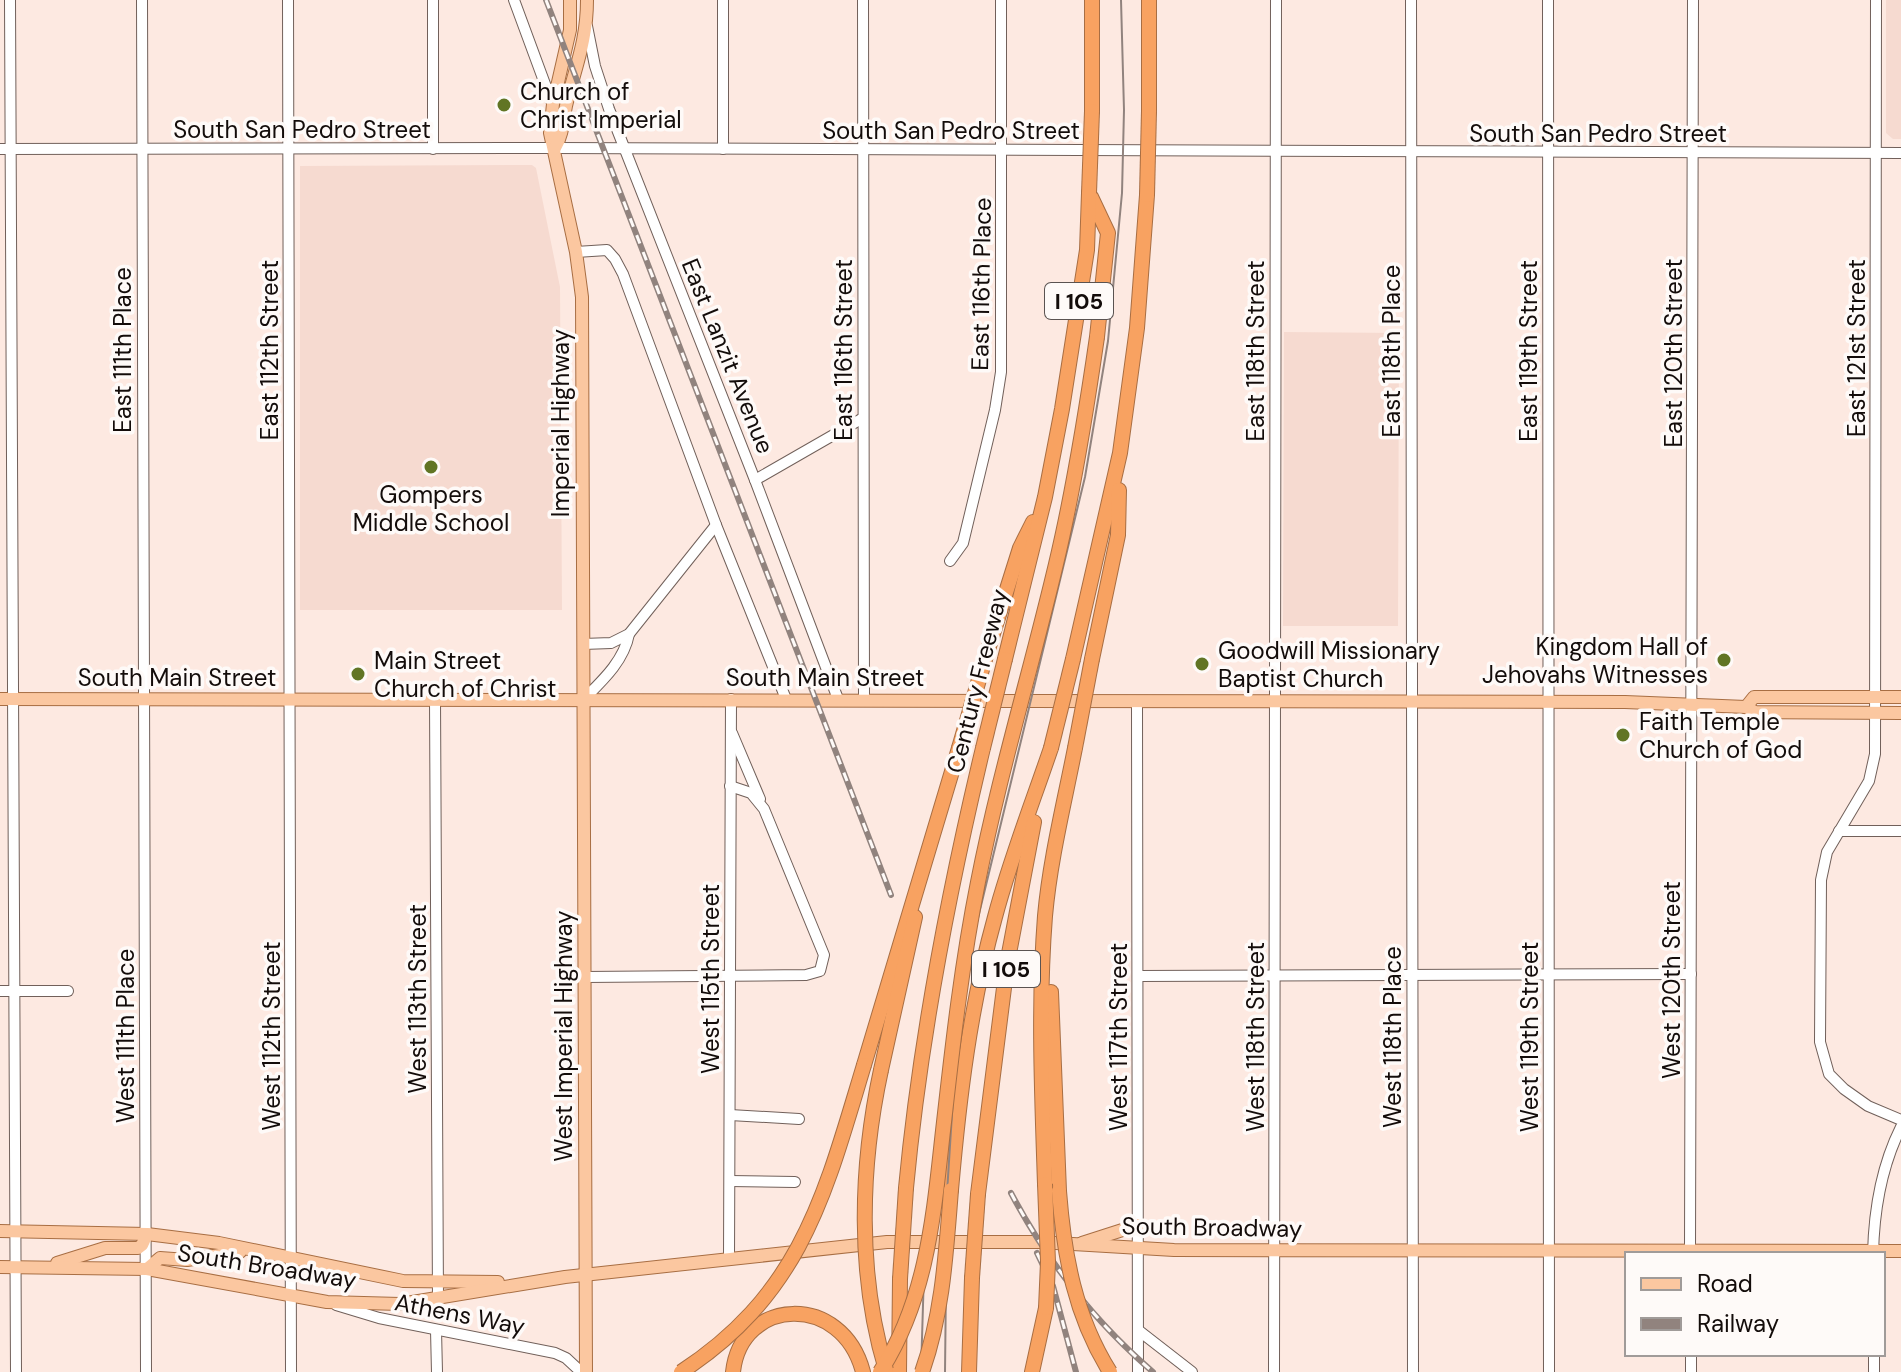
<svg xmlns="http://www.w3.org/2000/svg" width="1901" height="1372" viewBox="0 0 1901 1372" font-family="'DM Sans',sans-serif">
<rect width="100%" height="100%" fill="#fde9e1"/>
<g fill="#f6dad0">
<polygon points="1886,0 1901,0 1901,139 1893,139 1886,133"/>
<polygon points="532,165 536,168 560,287 562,610 300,610 300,166"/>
<polygon points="1284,332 1399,333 1398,626 1283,626"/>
</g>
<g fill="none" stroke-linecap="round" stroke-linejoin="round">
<g stroke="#71605a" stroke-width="12">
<g id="minor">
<polyline points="10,0 16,1372"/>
<polyline points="142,0 146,1372"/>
<polyline points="288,0 291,1372"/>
<polyline points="433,0 433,149"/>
<polyline points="514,0 552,103"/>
<polyline points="723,0 723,149"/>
<polyline points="863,0 864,699"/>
<polyline points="1411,0 1413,1372"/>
<polyline points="1548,0 1549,1372"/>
<polyline points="1876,0 1875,754 1869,781 1827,852 1821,880 1820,1042 1829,1074 1844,1089 1868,1106 1901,1120"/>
<polyline points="587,26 595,66 609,109 755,480 838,699"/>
<polyline points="0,149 555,148 1901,153"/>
<polyline points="576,252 607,250 615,259 623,274 716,525 786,699"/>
<polyline points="755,480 863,418"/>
<polyline points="950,561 963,543 995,410 1001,372 1001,0"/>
<polyline points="583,644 611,643 629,634 716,525"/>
<polyline points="435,699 438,1300"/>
<path d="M584,699C602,681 624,661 629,634"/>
<polyline points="1137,702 1138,1372"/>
<polyline points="732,733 760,799"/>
<polyline points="1839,831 1901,831"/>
<polyline points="1138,976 1691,974"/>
<polyline points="585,977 806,975 820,971 824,955 764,809 751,793 730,786"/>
<polyline points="0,991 68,991"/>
<polyline points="730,1115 799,1119"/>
<polyline points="730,1181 795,1182"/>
<polyline points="1690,1254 1693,0"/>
<path d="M1873,1254C1874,1209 1881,1167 1901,1127"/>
<polyline points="729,1259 731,699"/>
<polyline points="336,1305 379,1318 555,1353 566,1358 581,1372"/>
<polyline points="436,1330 437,1372"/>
<polyline points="1138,1330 1192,1372"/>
<polyline points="1874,1354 1874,1372"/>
<polyline points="1274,1372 1276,0"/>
<polyline points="1691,1372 1691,1354"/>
</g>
</g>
<g stroke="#a86e43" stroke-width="14">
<g id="major">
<polyline points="570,0 570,30 553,104 550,133 576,252 582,297 586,1372"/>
<path d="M555,148C563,134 563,121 566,106C575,67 587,42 587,0"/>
<polyline points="0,699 1625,702 1746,707 1755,712 1901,713"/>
<polyline points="1746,707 1754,697 1901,697"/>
<polyline points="0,1231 147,1234 219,1243 403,1281 498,1282"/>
<polyline points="1082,1243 1138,1225"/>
<polyline points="57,1263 105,1248 138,1248 142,1245 147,1234"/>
<polyline points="0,1267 147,1269 327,1302 400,1304 565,1277 887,1242 1039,1242 1174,1250 1901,1251"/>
<polyline points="147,1269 160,1258 187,1260 240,1252"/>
</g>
</g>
<g stroke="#a86e43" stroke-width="16">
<g id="highway">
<polyline points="1092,111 1092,0"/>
<polyline points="1149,111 1149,0"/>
<polyline points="1091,197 1108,233 1097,337"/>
<polyline points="985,659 1020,548 1033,522"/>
<polyline points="1005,659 1045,497 1062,409 1087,250 1089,193"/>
<polyline points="1073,659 1120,453 1137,328 1147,195"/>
<polyline points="1092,659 1118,535 1119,490"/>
<polyline points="1051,992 1059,1191"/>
<polyline points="864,1065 959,748"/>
<polyline points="881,1070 915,917"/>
<path d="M1045,1184C1042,1095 1038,1005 1045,916C1050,860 1064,804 1075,748"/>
<path d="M906,1188C920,1039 948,894 983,748"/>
<path d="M951,1190C959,1098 970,1007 995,917C1010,860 1032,804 1051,748"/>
<polyline points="978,1194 1007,964 1034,822"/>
<path d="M733,1372C741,1297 842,1292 863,1372"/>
<polyline points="899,1372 900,1279"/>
<polyline points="969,1372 972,1278"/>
<polyline points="1032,1372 1046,1308"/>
</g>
</g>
<use href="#minor" stroke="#fff" stroke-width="10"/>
<use href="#major" stroke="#fbc7a0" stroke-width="12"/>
<use href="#highway" stroke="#f8a261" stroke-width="14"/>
<g stroke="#91837e" stroke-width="2">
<polyline points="921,1372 925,1238 943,1093 962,984 1085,477 1108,341 1122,193 1124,110 1121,0"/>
<polyline points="945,1372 947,1193 953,1098"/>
</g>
<g stroke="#91837e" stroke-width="6">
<g id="rail">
<polyline points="546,0 891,895"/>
<path d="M1011,1193C1047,1261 1095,1322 1153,1372"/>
<polyline points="1037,1253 1053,1286 1076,1372"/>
</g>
</g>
<use href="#rail" stroke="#fefaf8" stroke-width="3" stroke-dasharray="9" stroke-linecap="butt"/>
<g stroke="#a86e43" stroke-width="16" stroke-linecap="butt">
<g id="highway-bridge">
<polyline points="1089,193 1092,111"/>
<polyline points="1147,195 1149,111"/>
<polyline points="959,748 985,659"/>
<polyline points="983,748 1005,659"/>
<polyline points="1051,748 1073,659"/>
<polyline points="1075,748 1092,659"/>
<path d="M881,1070C860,1167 857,1274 886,1370"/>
<polyline points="1045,1184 1048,1262 1046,1308"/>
<path d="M1059,1191C1064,1256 1075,1316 1110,1372"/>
<polyline points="972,1278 978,1194"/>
<polyline points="900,1279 906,1188"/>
<path d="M681,1372C802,1293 825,1194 864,1065"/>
<path d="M880,1372C929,1296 934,1209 944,1122C953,1042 962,962 978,882C999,775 1031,670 1056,564C1074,489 1086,413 1097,337"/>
<path d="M922,1372C943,1313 946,1252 951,1190"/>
</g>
</g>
<use href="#highway-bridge" stroke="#f8a261" stroke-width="14"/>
</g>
<g fill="#617524" stroke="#fefaf8" stroke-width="3">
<circle cx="504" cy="105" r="8"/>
<circle cx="431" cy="467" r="8"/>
<circle cx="1724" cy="660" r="8"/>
<circle cx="1202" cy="664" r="8"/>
<circle cx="358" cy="674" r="8"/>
<circle cx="1623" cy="735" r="8"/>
</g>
<g text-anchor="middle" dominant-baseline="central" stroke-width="7" stroke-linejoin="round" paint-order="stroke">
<g fill="#fefaf8" stroke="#5a5351" stroke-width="2">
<rect x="1045" y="283" width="68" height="36" rx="6"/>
<rect x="972" y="951" width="68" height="36" rx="6"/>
</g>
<g font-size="22" font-weight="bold" fill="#130c0a">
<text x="1079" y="301">I 105</text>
<text x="1006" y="969">I 105</text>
</g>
<g font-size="24" fill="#130c0a" stroke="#fefaf8" text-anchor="start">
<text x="520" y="91">Church of<tspan x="520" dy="28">Christ Imperial</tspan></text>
<text x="431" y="494" text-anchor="middle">Gompers<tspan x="431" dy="28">Middle School</tspan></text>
<text x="1708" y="646" text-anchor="end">Kingdom Hall of<tspan x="1708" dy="28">Jehovahs Witnesses</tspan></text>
<text x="1218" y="650">Goodwill Missionary<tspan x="1218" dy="28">Baptist Church</tspan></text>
<text x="374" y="660">Main Street<tspan x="374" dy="28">Church of Christ</tspan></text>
<text x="1639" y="721">Faith Temple<tspan x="1639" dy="28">Church of God</tspan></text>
</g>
<g font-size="24" fill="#130c0a" stroke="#fefaf8">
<text x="302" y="129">South San Pedro Street</text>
<text x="951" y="130">South San Pedro Street</text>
<text x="1598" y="133">South San Pedro Street</text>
<text transform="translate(981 284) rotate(-89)">East 116th Place</text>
<text transform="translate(1856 348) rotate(-90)">East 121st Street</text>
<text transform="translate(122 350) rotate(-90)">East 111th Place</text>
<text transform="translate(269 350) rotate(-90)">East 112th Street</text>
<text transform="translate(843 350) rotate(-90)">East 116th Street</text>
<text transform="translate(1255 351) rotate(-90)">East 118th Street</text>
<text transform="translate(1391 351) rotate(-90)">East 118th Place</text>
<text transform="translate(1528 351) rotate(-90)">East 119th Street</text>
<text transform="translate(1673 353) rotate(-90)">East 120th Street</text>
<text transform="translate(728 356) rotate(68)">East Lanzit Avenue</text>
<text transform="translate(560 423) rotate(-90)">Imperial Highway</text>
<text x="177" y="677">South Main Street</text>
<text x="825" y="677">South Main Street</text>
<text transform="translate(977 681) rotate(-76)">Century Freeway</text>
<text transform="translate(710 979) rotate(-90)">West 115th Street</text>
<text transform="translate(1671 980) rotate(-90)">West 120th Street</text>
<text transform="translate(417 999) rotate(-90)">West 113th Street</text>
<text transform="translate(125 1036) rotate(-90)">West 111th Place</text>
<text transform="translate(271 1036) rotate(-90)">West 112th Street</text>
<text transform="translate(563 1036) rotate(-90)">West Imperial Highway</text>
<text transform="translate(1118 1037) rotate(-90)">West 117th Street</text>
<text transform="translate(1255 1037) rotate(-90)">West 118th Street</text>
<text transform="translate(1392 1037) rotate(-90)">West 118th Place</text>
<text transform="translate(1529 1037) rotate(-90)">West 119th Street</text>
<text transform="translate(1212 1227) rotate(1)">South Broadway</text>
<text transform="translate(267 1266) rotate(9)">South Broadway</text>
<text transform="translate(460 1314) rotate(11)">Athens Way</text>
</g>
</g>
<rect x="1625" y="1252" width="260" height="104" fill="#fefaf8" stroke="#a09b99" stroke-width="2"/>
<rect x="1641" y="1278" width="40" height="12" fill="#fbc7a0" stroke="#a09b99" stroke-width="2"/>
<text x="1697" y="1292" font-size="24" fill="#130c0a">Road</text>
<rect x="1641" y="1318" width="40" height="12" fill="#91837e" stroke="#a09b99" stroke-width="2"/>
<text x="1697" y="1332" font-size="24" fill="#130c0a">Railway</text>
</svg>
